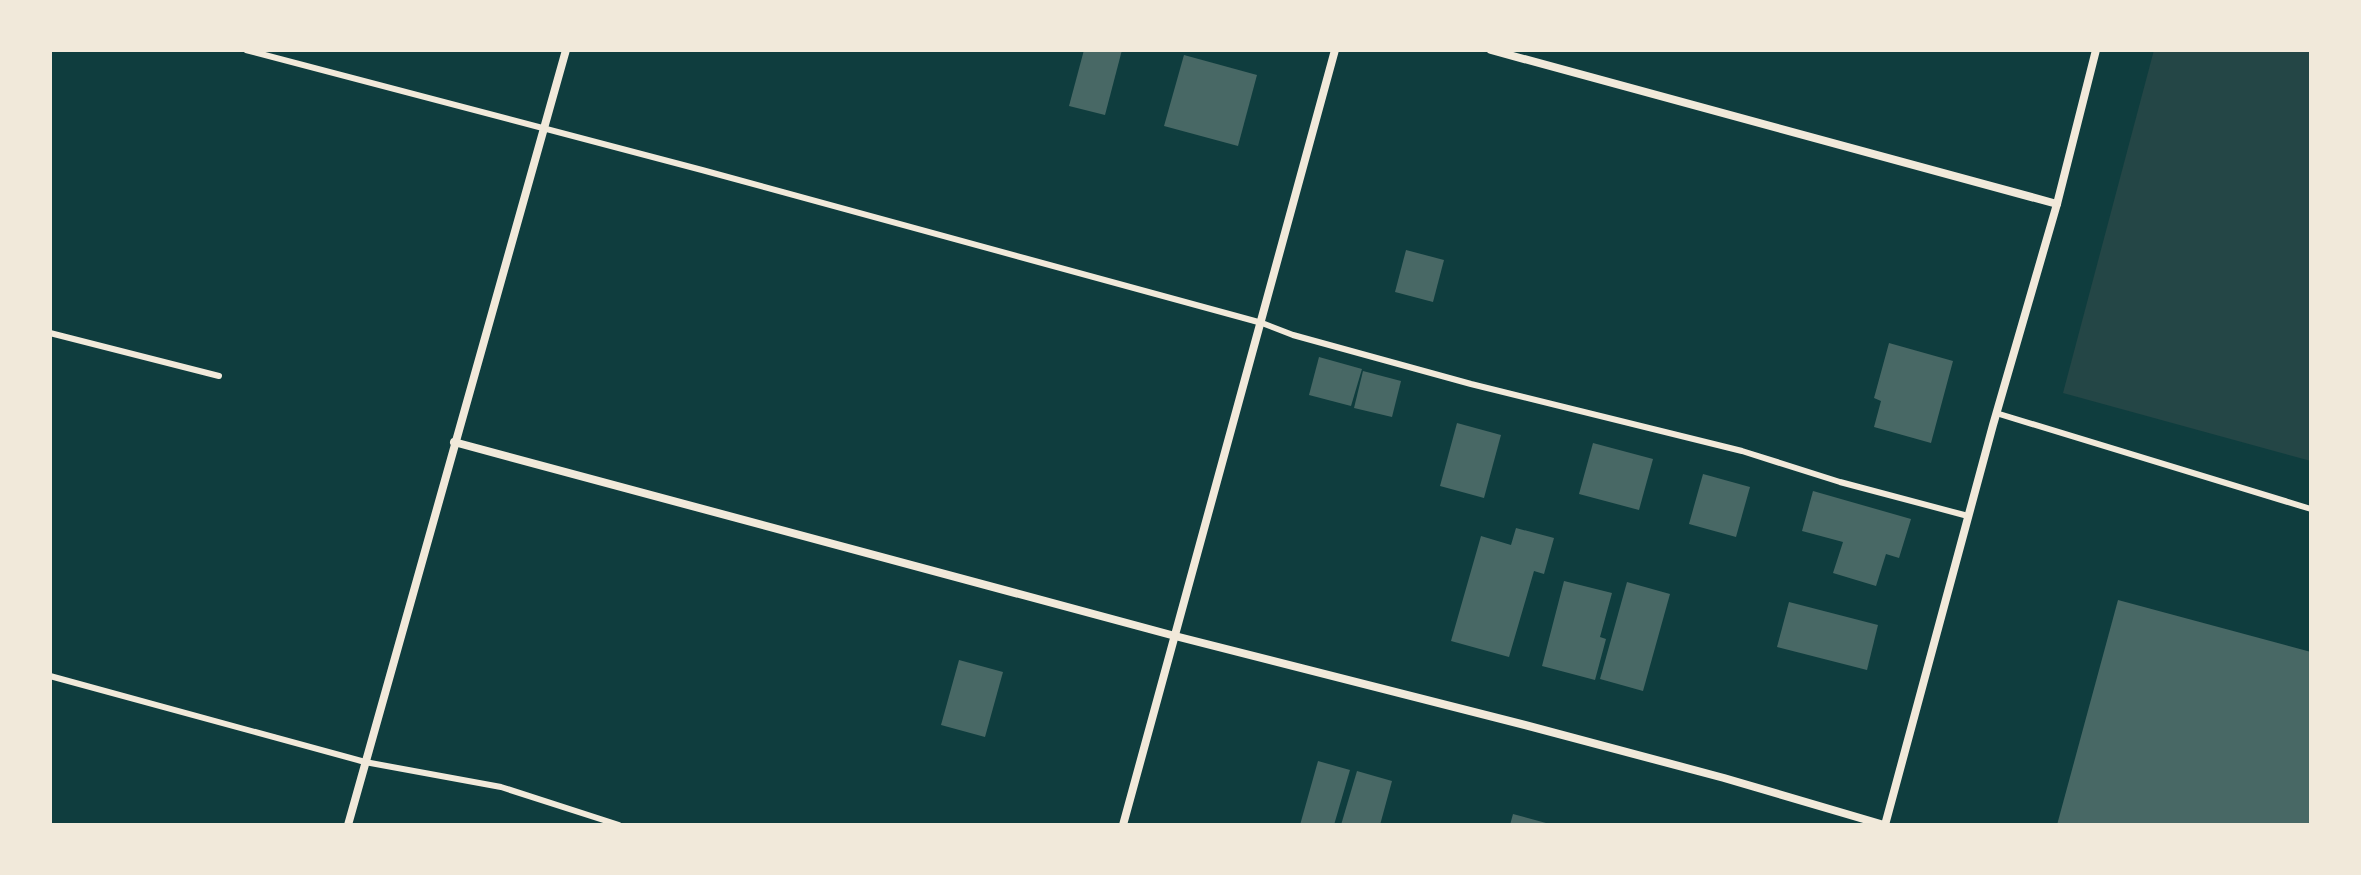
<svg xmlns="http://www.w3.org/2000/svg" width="2361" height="875" viewBox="0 0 2361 875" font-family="Poppins,sans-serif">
<rect width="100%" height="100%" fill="#0f3d3e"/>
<polygon fill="#244646" points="2154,50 2311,50 2311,461 2063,393"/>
<g fill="#486865">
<polygon points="1084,50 1122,50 1105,115 1069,106"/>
<polygon points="1184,55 1257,75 1238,146 1164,126"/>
<polygon points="1406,250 1444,260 1433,302 1395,292"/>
<polygon points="1889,343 1953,361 1931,443 1874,427 1881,401 1874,398"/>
<polygon points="1319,357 1362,369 1351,406 1309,395"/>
<polygon points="1363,371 1401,381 1392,417 1354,408"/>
<polygon points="1457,423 1501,435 1484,498 1440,486"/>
<polygon points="1593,443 1653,459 1639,510 1579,494"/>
<polygon points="1703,474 1750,487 1736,537 1689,524"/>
<polygon points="1813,491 1911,519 1899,558 1886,554 1876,586 1833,573 1843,542 1802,531"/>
<polygon points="1516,528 1554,538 1544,574 1534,571 1509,657 1451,641 1481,536 1511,545"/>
<polygon points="1564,581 1612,593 1600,637 1606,639 1595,680 1542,666"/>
<polygon points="1627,582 1670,594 1643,691 1600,679"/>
<polygon points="2118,600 2311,652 2311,825 2057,825"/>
<polygon points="1789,602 1878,625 1867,670 1777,647"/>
<polygon points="959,660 1003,672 985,737 941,725"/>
<polygon points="1318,761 1350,770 1334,825 1300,825"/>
<polygon points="1357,771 1392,781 1380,825 1341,825"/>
<polygon points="1513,814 1546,823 1545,825 1510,825"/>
</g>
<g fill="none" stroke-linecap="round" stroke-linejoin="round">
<g stroke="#f1e9da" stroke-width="6">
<polyline points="246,50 702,170 1262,323 1293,335 1471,384 1742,451 1840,482 1968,516"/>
<polyline points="50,333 219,376"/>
<polyline points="1996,413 2311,509"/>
<polyline points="50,676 365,762 501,787 619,825"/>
</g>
<g stroke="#f1e9da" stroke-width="8">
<polyline points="1491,50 2057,204"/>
<polyline points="454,442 1175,636 1525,725 1724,778 1884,825"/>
<polyline points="348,825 566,50"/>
<polyline points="1123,825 1335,50"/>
<polyline points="1885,825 1993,425 2057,204 2096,50"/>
</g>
</g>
<rect width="2361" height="875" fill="none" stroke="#f1e9da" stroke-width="104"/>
</svg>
